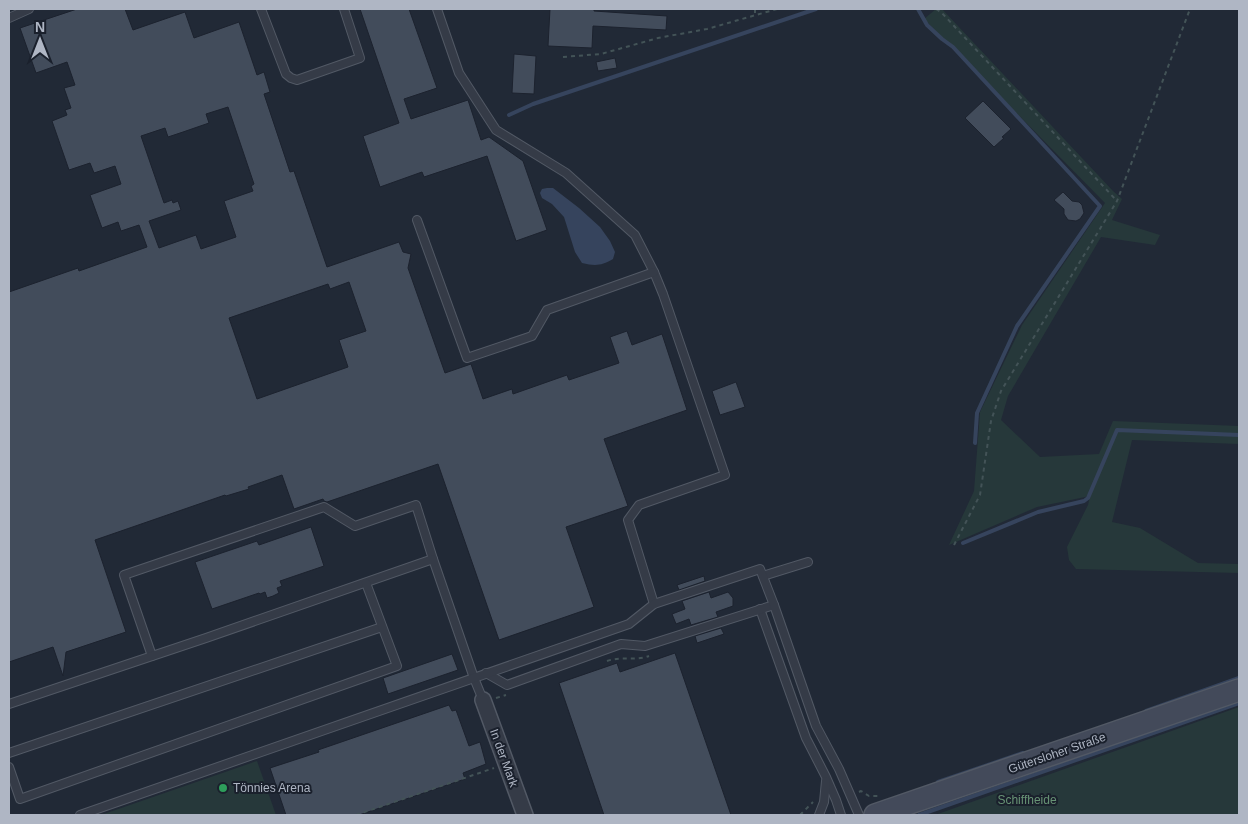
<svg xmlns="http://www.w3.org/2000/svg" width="1248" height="824" viewBox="0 0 1248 824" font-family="Arial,sans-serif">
<rect width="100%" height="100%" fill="#212936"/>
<g fill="#26383a">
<polygon points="936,9 942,9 1113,191 1122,199 1112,220 1160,235 1155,245 1101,237 1008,396 1001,420 1040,457 1099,454 1113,421 1239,426 1239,444 1132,440 1112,522 1140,528 1198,563 1239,564 1239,573 1076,569 1069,560 1067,547 1088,505 1090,496 1037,507 949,545 974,491 980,412 1022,325 1105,203 924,19"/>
<polygon points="1239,707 1239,815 935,815"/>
<polygon points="257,761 276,815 101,815"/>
</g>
<path fill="#36445d" d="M547,188H553L579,208L600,227L610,241L615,252L613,259C601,266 595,266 582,263L575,252L564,217L552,204L542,198L540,193L542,189Z"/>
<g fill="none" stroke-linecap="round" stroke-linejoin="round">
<g stroke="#36445d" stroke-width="4">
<polyline points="918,9 927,25 942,39 953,47 1100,206 1017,326 977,413 975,443"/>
<polyline points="509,115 533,104 816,9"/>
<polyline points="963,543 1038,512 1084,501 1088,498 1117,430 1239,435"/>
<polyline points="1146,711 1239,678"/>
<polyline points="938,782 1023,753"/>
<polyline points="919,815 1239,703"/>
</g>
</g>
<g fill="#424c5b" stroke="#1c222e" fill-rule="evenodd">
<path d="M77,9H125L133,30L185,12L194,38L239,22L257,75L264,72L270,92L264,94L290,172L294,171L327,267L399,242L403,252L411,254L408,268L445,373L471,364L483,399L512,389L513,394L567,375L569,380L619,363L610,337L627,331L632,345L662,334L687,410L604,439L628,506L566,527L594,607L499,640L438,464L327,502L324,501L323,499L294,509L282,475L248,487L249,489L226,496L225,495L95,540L126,632L66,652L63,676L53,647L9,662V292L78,268L79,271L147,247L139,225L121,231L118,222L102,228L90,195L121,184L115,166L94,173L90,163L69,170L52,121L67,115L65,110L71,108L64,88L75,85L67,62L36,73L20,28ZM228,107L254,184L251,186L253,191L224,201L236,237L201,249L196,235L159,248L149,221L181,210L178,201L173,203L172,200L164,203L141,136L165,128L168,137L183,132L209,123L206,114ZM349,282L366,331L339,340L348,367L257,399L229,318L328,284L330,289Z"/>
<polygon points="360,9 409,9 437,88 404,99 411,119 468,100 481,140 489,137 523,161 547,230 516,241 487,156 424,177 422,172 380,187 363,136 399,123"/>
<polygon points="550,9 594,9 594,11 667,16 666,30 593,26 592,48 548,46"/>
<polygon points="514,54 536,56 534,94 512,93"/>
<polygon points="615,58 617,68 598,71 596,62"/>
<polygon points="983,101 1011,129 1002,137 1004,138 994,147 965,118"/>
<polygon points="1063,192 1072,201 1079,202 1082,205 1084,213 1080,219 1076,221 1068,220 1064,214 1064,209 1054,200"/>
<polygon points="736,382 745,407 720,415 712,391"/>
<polygon points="311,527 324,566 280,581 282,586 277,588 279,593 273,596 267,598 265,592 260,594 259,593 212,609 195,562 257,541 259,545"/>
<polygon points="704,576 705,581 679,590 677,585"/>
<polygon points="709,592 711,598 728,592 733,598 733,606 716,612 718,617 691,625 689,619 676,624 672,614 685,609 682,601"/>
<polygon points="721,628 724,634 697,643 695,636"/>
<polygon points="675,653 731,815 604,815 559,683 617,663 620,672"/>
<polygon points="452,654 458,670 388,694 383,678"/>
<polygon points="449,705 452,711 456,710 469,746 480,742 486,764 463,773 465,779 359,815 286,815 270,768 319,752 318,750"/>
</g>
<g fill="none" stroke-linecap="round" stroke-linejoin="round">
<g stroke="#525965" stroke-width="10">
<g id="lane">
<polyline points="261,9 286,74 291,78 297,80 360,58 344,9"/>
<polyline points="437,9 459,73 496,130 566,173 635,235 654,272 663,294 725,475 639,505 628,520 654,604"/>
<polyline points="9,18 29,9"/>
<polyline points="417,220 467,358 532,336 547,310 654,272"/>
<polyline points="763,576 808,562"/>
<polyline points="760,609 806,738 826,777 836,800 841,815"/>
<polyline points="152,656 124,575 324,507 355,526 416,505 433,559"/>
<polyline points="486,673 507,685 621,644 645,646 774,605"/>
<polyline points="9,704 206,638 433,559 474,678 483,700"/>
<polyline points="9,753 382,627"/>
<polyline points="9,767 20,799 397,666 366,583"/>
<polyline points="80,815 629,624 654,604 760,569 774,605 816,726 839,769 859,815"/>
<polyline points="819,815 824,802 826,781"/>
</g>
</g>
<g stroke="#525965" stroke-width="18">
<polyline id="street" points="483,700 525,815"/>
</g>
<g stroke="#525965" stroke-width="24">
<polyline id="secondary" points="875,815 1239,690"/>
</g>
<g stroke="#435357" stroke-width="2" stroke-dasharray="4 4" stroke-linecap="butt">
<polyline points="755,9 755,16"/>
<polyline points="936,9 941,12 1117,201"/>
<polyline points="563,57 601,54 658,38 707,29 777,9"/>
<polyline points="954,545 980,495 991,421 1001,391 1117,201 1190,9"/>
<path d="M607,661C621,656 636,661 649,656"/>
<polyline points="496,698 506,695"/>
<polyline points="859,792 861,791 869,796 878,796"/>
<polyline points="356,815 494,768"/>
<polyline points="800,815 813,802"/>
</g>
<use href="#lane" stroke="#353b47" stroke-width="8"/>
<use href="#street" stroke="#353b47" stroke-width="15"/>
<use href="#secondary" stroke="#434a5a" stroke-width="21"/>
</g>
<circle fill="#2e9e5b" stroke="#1a202c" stroke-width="2" cx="223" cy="788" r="5"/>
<g text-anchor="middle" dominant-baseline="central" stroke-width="4" stroke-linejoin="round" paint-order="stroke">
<g font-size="12" fill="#afb6c4" stroke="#1a202c">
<text transform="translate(1057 753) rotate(-19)">Gütersloher Straße</text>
<text transform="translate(504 758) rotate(70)">In der Mark</text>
</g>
<g font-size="12" fill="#afb6c4" stroke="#1a202c" text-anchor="start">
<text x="233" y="788">Tönnies Arena</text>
</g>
<g font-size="12" fill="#689375" stroke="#1a202c">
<text x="1027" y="800">Schiffheide</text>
</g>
</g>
<rect width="1248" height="824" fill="none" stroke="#afb6c4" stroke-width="20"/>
<g transform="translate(40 40)" stroke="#1a202c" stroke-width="4" paint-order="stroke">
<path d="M0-4L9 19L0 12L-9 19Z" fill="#afb6c4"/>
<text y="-8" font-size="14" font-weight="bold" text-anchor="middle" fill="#afb6c4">N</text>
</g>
</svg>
